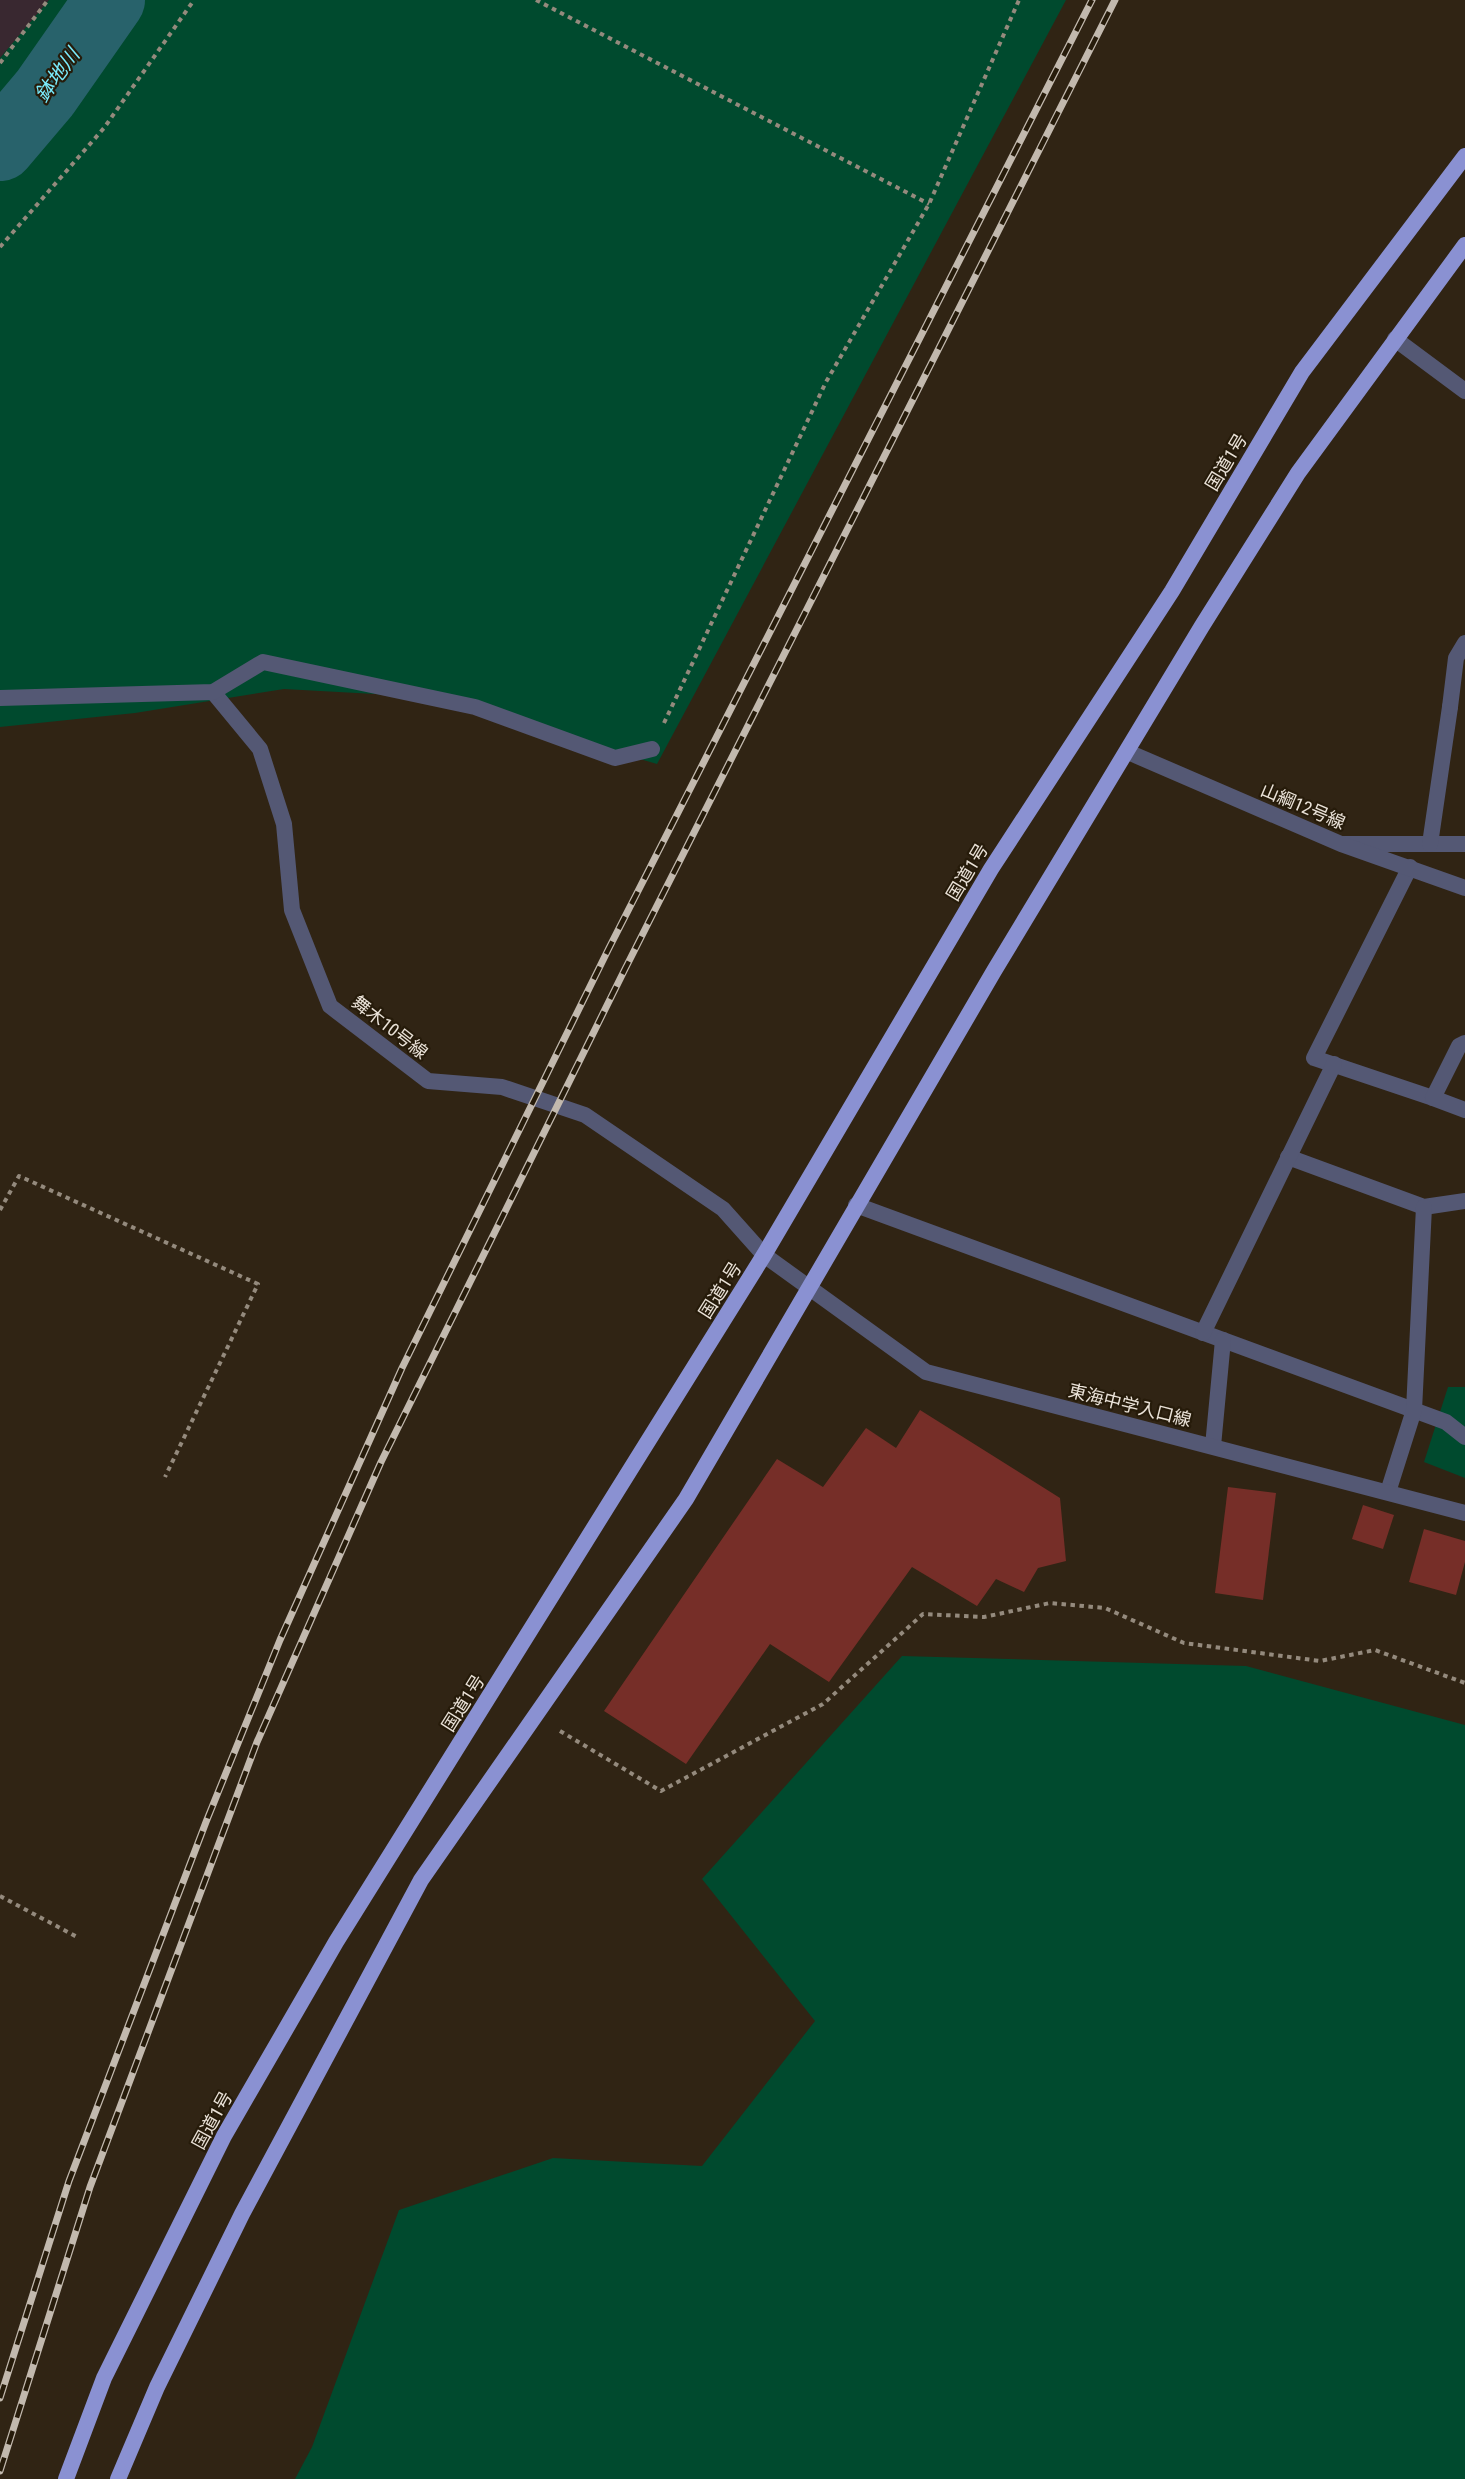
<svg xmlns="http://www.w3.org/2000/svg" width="1465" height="2479" viewBox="0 0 1465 2479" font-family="'Roboto Condensed','Noto Sans JP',sans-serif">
<rect width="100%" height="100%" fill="#302414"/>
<polygon fill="#392830" points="0,0 49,0 0,58"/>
<g fill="#004a2e">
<polygon points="49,0 1066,0 657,764 429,697 284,689 135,713 0,727 0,58"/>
<polygon points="1448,1387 1465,1387 1465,1478 1424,1462"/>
<polygon points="902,1656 1246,1666 1465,1725 1465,2479 295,2479 312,2447 399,2210 553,2158 702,2166 815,2021 702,1879"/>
</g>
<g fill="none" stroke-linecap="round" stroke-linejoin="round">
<polyline stroke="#28626b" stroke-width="70" points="0,146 45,93 110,0"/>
</g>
<g fill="#762e28">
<polygon points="920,1410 1060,1498 1066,1561 1038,1568 1024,1592 996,1579 977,1606 912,1567 829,1682 770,1644 686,1764 604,1711 777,1459 823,1487 866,1428 896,1448"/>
<polygon points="1228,1487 1276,1493 1263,1600 1215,1593"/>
<polygon points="1363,1505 1394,1515 1383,1549 1352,1539"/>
<polygon points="1424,1529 1465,1541 1465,1562 1456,1595 1409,1582"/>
</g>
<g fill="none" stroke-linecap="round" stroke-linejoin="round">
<g stroke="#948a7d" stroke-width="4" stroke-dasharray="4.5 4.5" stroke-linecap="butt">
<polyline points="536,0 929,204"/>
<polyline points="0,63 48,0"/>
<polyline points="0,247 104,128 194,0"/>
<polyline points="664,723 826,382 929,204 1019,0"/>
<polyline points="0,1210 19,1176 258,1284 165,1477"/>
<polyline points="560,1731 661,1791 823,1704 923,1614 984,1617 1050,1603 1105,1608 1184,1643 1320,1661 1375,1650 1465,1683"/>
<polyline points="0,1896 79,1938"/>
</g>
<g stroke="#545874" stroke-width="16">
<polyline points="1343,844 1465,844"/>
<polyline points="1430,844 1450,707"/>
<polyline points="1410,867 1314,1058 1433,1098"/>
<polyline points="1465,1043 1459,1046 1433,1098 1465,1110"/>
<polyline points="1288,1157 1424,1207 1465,1201"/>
<polyline points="856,1205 1446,1422 1465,1437"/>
<polyline points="1203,1333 1334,1064"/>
<polyline points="1213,1446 1223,1340"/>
<polyline points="1388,1492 1414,1410 1424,1207"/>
</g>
<g stroke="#545874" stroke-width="16">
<polyline points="1395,339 1465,391"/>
<polyline points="213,692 260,749 284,824 292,910 330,1006 428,1081 502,1087 585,1115 723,1209 764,1255 926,1372 1465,1513"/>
<polyline points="0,698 213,692 263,662 475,707 615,758 652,749"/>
<polyline points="1450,707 1456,658 1465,643"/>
<polyline points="1128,752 1341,844 1465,888"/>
</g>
<g stroke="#8a91d2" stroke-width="16">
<polyline points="66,2479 104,2378 224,2136 336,1942 764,1255 991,869 1172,591 1302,372 1465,156"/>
<polyline points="118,2479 157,2387 242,2214 421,1880 686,1499 994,971 1202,626 1298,473 1465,245"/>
</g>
<g stroke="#c2b9ae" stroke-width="7">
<g id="rail">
<polyline points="0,2398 69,2181 206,1822 280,1640 402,1368 609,948 1092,0"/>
<polyline points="0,2471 90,2187 257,1742 381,1462 625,969 1115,0"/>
</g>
</g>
<use href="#rail" stroke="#261b0a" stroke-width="4.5" stroke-dasharray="14" stroke-linecap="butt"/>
</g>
<g text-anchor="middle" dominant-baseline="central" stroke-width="4.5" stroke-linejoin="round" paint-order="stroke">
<g font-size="18" fill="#eae2d8" stroke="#261b0a">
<text transform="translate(1226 462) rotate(-59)">国道1号</text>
<text transform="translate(1303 806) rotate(23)">山綱12号線</text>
<text transform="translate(967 872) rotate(-59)">国道1号</text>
<text transform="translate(390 1027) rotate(38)">舞木10号線</text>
<text transform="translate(720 1290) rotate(-58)">国道1号</text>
<text transform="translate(1130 1405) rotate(14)">東海中学入口線</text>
<text transform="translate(463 1703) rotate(-58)">国道1号</text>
<text transform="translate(212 2120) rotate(-61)">国道1号</text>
</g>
<g font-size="20" font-style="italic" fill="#7aecfd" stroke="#261b0a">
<text transform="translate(57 75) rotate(-54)">鉢地川</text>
</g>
</g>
</svg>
